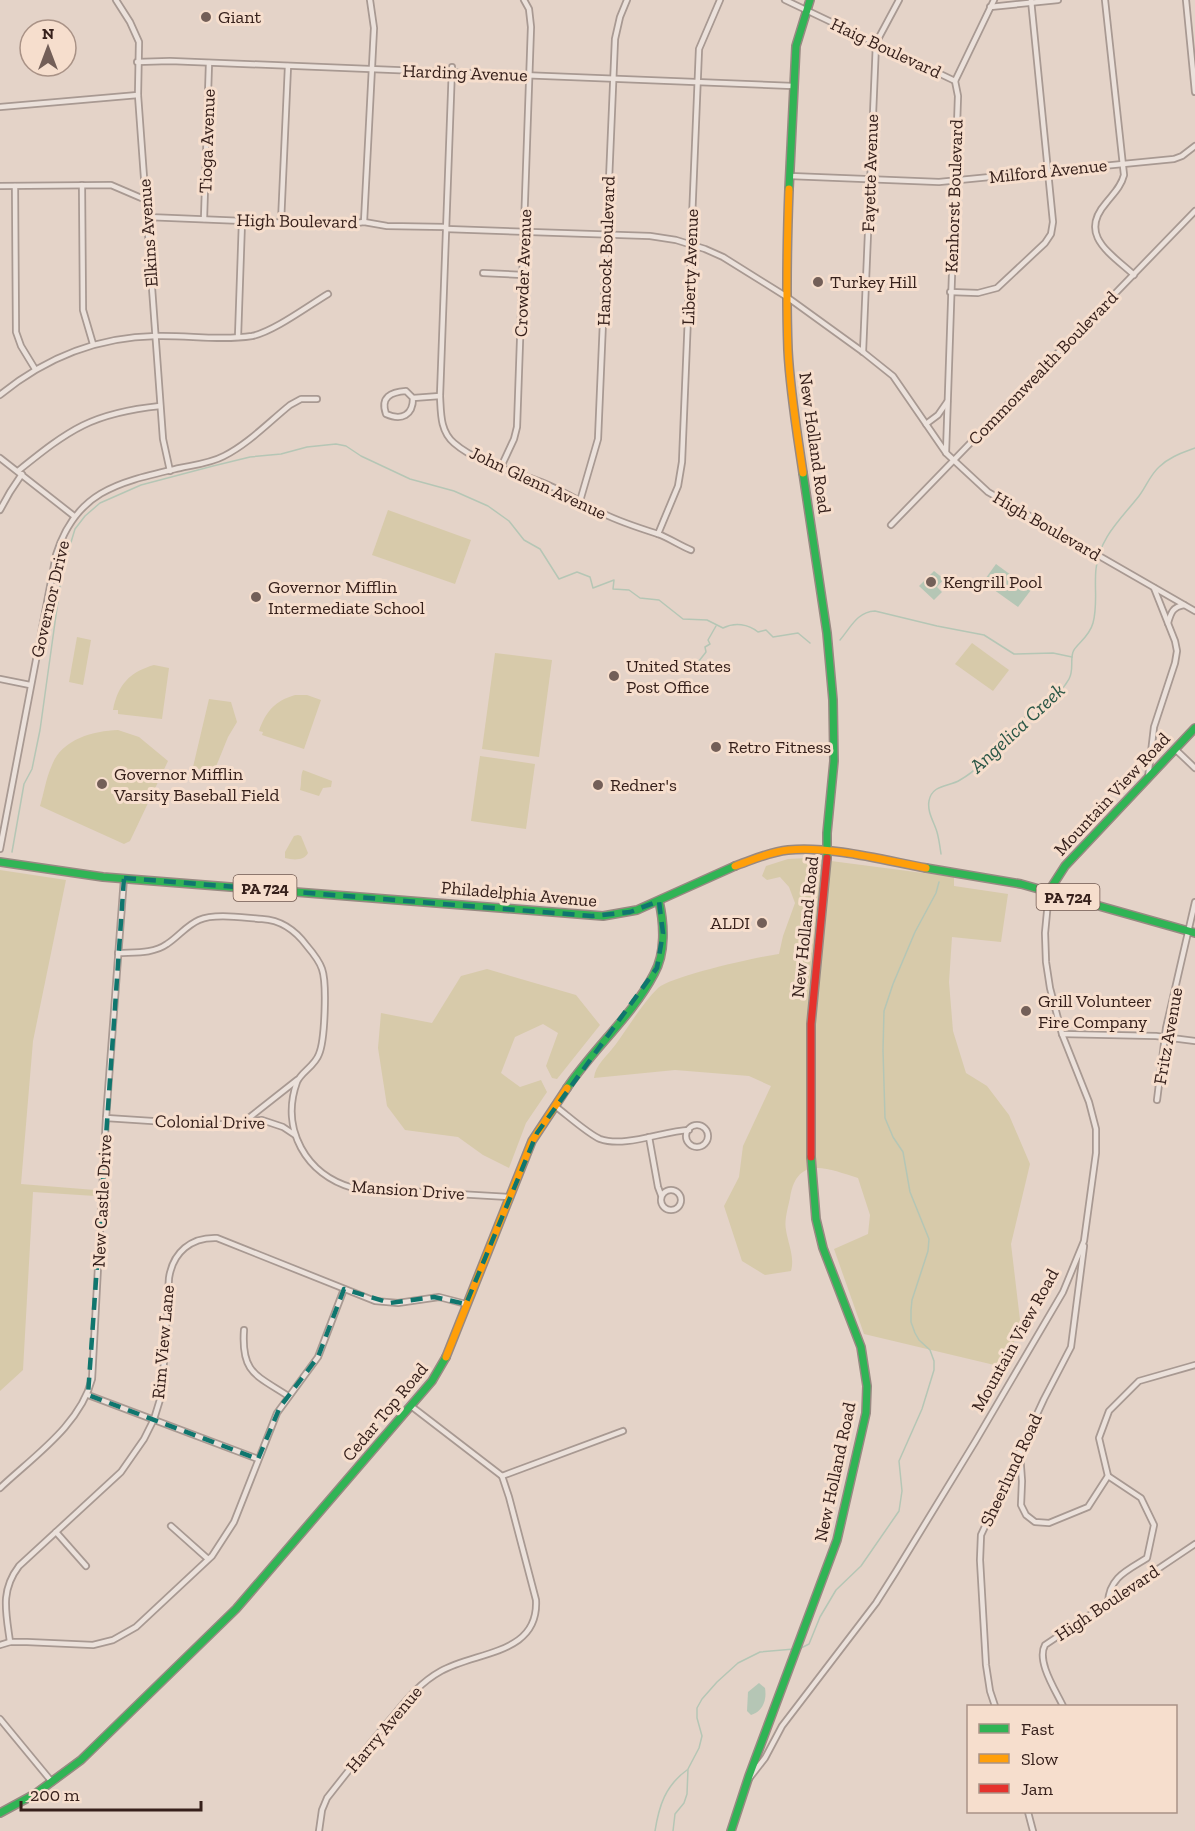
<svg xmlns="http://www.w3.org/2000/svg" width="1195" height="1831" viewBox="0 0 1195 1831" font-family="'Zilla Slab',serif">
<rect width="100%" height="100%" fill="#e4d3c8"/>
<g fill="#d7caaa">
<polygon points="388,510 471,540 455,584 372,555"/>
<polygon points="77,637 91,640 83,685 69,682"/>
<polygon points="972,643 1009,670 993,691 955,664"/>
<polygon points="495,653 552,660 539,757 482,749"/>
<path d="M154,665L169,668L162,719L118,714V710H113C118,684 130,672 154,665Z"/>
<path d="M295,695H307L321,700L304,749L262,735L263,732L259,731C266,711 275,701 295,695Z"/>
<polygon points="209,699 231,702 237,722 228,737 213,774 193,767"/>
<path d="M118,730L139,737L168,761L130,841L124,844L40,806C44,793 46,778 52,765C62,739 93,731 118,730Z"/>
<polygon points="480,756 535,764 526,829 471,821"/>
<path d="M303,770L332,781L331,787L323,788L319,796L300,790C302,782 300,777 303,770Z"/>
<path d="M298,835L301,836L308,853C304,861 293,860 285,858V852L294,836Z"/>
<path d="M808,858L954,877V886L1008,894L1001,942L952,937L949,982L953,1031L966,1073L987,1086L1009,1115L1030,1164L1011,1244L1020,1320L1007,1368L864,1334L834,1249L868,1234L870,1215L858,1178C828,1169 797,1154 790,1198C788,1208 784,1220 786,1230C788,1243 795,1258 791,1271L765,1275L742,1261L724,1206L739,1177L743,1146L771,1086L749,1076L675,1070L594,1078C595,1065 608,1055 616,1044C629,1026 642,1004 658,988C672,976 757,957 779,954L783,936L795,903L789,887L780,877L767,880L762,876L766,866L788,859Z"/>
<polygon points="0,870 66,880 33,1041 21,1184 95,1190 95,1196 33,1192 23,1370 0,1391"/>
<polygon points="487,969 576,995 600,1025 557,1079 552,1078 546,1066 558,1033 543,1024 515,1037 501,1073 520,1087 541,1080 547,1092 526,1123 509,1168 483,1155 458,1137 405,1130 387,1106 378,1048 381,1013 432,1023 461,976"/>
</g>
<g fill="#b5c6b5">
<polygon points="996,564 1031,590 1018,607 983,582"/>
<polygon points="934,571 944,579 937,587 942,592 934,600 919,586"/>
<path d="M759,1683L765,1688C767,1700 763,1711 751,1715L747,1711L748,1692Z"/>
</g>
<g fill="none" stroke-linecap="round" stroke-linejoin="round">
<g stroke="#b5c6b5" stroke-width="1.5">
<path d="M840,640C851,627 857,612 875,611L937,626L984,635L1014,654L1053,653L1072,657"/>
<polyline points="699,661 706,652 705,647 710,644 708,640 716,626"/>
<path d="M12,852L24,784L32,769L40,730L62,572L75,529L85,516L100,503L141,485L213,466L250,457L281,454L307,447L336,444L346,446L361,456L410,479L454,491L488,506L509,521L524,540L540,549L559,579L577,572L590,577L593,588L614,580L613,589L629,590L640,598L659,600L683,619L707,620L723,628C735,622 748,624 758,632L766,630L773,637L798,633L810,643"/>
<path d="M941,854C940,847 939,839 937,832C934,822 927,812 929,801C932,784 949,787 960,780C989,764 1005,731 1032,711C1047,700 1059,697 1069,679C1074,670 1070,661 1073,652C1075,645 1089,638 1093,623C1098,605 1094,587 1096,569C1099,538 1121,519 1139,496C1146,487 1150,475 1159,467C1169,457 1182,453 1195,448"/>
<polyline points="799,1649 809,1644 820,1617 836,1590 861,1566 899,1511 902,1491 899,1461 922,1409 934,1370 934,1361 930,1350 919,1340 915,1333 911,1322 911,1310 912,1300 928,1251 929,1239 910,1192 903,1152 893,1137 885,1118 883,1050 884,1011 893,984 915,932 936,893 939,882"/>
<path d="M655,1831C659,1806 665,1786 687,1770"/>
<polyline points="673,1831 675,1814 684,1803 687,1794 688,1769 699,1748 702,1736 697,1718 697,1708 702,1699 717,1682 738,1663 760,1652 794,1649"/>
</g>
<g stroke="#a89992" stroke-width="8">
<g id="street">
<polyline points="116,0 130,22 139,42 138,95 163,439 170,471"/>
<polyline points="785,0 955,81"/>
<path d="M1105,0L1124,175C1121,187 1113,194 1106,203C1078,235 1110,253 1134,275"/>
<polyline points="1186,0 1195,92"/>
<polyline points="990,7 1058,0"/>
<polyline points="137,62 170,61 793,86"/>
<path d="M452,67L440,396C441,413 440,431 454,443C477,463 513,471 541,482C562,490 582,503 602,513C620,522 639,528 658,534C669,538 679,545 691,550"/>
<polyline points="0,107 138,95"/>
<polyline points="790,176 939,182 1174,159 1182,156 1195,146"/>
<polyline points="82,185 83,310 93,344"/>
<polyline points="0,186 111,185 146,200"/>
<polyline points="15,186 16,332 21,346 35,369"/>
<polyline points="147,217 342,225 364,222 387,226 446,227"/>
<polyline points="204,219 209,63"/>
<polyline points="281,222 288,66"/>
<polyline points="364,222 374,28 370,0"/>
<polyline points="446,229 650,236 676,240 705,249 723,257 787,297 863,352 893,376 946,453 988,492 1195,611"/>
<polyline points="483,273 523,275"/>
<polyline points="950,292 978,293 997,288 1045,243 1051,234 1053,222 1031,0"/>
<polyline points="238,337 242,221"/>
<polyline points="863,352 876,43 899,0"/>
<path d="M0,395C45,358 97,337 156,336C188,335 220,341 252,336C273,332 308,306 328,294"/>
<path d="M413,398C413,415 402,421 386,414C380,397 391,392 406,391L413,398L440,396"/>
<polyline points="926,424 938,415 947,402"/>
<polyline points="946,453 958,96 955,81 994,0"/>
<polyline points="0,458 74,516"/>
<polyline points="501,467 514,439 517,427 531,27 529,9 524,0"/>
<path d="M18,471C70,429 92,413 160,406"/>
<polyline points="580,501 598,439 615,39 620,17 627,0"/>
<polyline points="0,510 10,492 22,474"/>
<polyline points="891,525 1195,211"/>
<polyline points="658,534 678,486 682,462 699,49 720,0"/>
<path d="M1168,623C1171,612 1173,607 1184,605"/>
<polyline points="0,679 30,685"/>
<polyline points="1175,749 1195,768"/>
<polyline points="1148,778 1154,727 1175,663 1177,651 1175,641 1154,588"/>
<path d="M0,849L56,555C76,490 120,482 180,468C194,465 211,463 224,456C248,444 269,422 290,405L301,399H317"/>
<path d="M118,953C134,952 153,954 167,944C178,937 187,925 199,920C215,913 245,918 262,919C282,920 296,931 307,946C313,953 319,960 322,969C327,983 325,1040 319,1054C315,1066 301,1072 297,1082C280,1129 306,1175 353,1188L509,1197"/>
<polyline points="1062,1034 1156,1036 1195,1041"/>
<polyline points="1157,1100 1166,1028 1195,902"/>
<path d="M555,1106C566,1114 588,1134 600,1139C625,1148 663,1131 689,1130"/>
<polyline points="106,1118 213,1125 262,1120 283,1127 295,1135"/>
<polyline points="245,1121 297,1080"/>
<circle cx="697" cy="1136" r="11"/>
<polyline points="649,1137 658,1187 661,1195"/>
<circle cx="671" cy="1200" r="10"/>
<path d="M244,1330C241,1373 256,1375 288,1396"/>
<polyline points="88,1395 258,1459"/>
<polyline points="411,1406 502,1476 623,1431"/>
<polyline points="1020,1453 1022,1481 1021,1505 1026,1515 1035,1522 1049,1523 1088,1507 1108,1476 1099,1438 1109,1411 1139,1381 1195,1365"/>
<path d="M1108,1476L1141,1498L1154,1525L1147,1558C1128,1570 1109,1577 1108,1603"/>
<path d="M0,1488C34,1456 80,1425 92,1379L106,1118L124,878"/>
<polyline points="171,1526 208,1559"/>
<polyline points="56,1532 86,1566"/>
<path d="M10,1642C6,1612 0,1591 19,1566L121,1472L144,1439L154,1419L162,1393L169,1278C173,1252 191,1237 217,1238L375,1301L398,1303L439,1297L466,1304"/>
<polyline points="0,1645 10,1642 27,1642 93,1645 113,1640 136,1627 212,1556 234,1522 277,1413 318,1357 344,1289"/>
<polyline points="995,1706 990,1691 986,1665 980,1560 981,1535 1044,1399 1071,1347 1084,1246"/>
<path d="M1063,1706C1056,1691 1036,1661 1045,1645L1195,1544"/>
<polyline points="0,1719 52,1782"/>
<polyline points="748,1780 765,1758 782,1726 876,1603 895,1573 975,1442 1063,1292 1084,1241 1096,1153 1096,1129 1089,1102 1062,1034 1050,988 1046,962 1045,933 1049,891"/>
<polyline points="1028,1812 1033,1831"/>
<path d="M319,1831L322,1810L327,1798C349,1770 371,1742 394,1715C408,1698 421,1682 441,1671C476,1651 539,1655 536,1600L509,1497L502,1476"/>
</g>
</g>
<g stroke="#988982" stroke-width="10">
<g id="fast">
<polyline points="789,189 796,46 810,0"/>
<polyline points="803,473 827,633 833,700 834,761 827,833 827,858"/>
<polyline points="0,862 103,877 603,916 637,910 735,866"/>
<polyline points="926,868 1021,884 1195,933"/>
<polyline points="1049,891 1065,866 1195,728"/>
<path d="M567,1088C593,1049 632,1016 654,974C666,953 664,923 659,901"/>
<polyline points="0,1813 35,1794 81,1760 236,1609 432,1381 446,1357"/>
<polyline points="731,1831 749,1776 837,1540 866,1413 867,1386 861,1347 823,1248 816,1219 811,1157"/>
</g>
</g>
<g stroke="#988982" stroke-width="10">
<g id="slow">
<path d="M789,189C787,243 786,296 788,350C790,391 797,432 803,473"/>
<path d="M735,866C752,860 769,852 788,850C831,846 883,860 926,868"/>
<polyline points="446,1357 532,1141 567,1088"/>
</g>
</g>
<g stroke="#988982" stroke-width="10">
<polyline id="jam" points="811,1157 811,1024 827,858"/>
</g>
<use href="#street" stroke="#ebe1db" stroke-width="4.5"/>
<use href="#fast" stroke="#30b455" stroke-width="7"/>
<use href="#slow" stroke="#ff9f0a" stroke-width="7"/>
<use href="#jam" stroke="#e5322d" stroke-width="7"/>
</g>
<path fill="none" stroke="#0f766e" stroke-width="4.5" stroke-dasharray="12 8" stroke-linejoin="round" d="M124,878L592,916L630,912L659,901L663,933L657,968L537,1133L466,1304L434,1297L390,1303L344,1289L318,1357L280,1407L258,1459L88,1395Z"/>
<g fill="#735f58" stroke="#f6decd" stroke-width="2">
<circle cx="206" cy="17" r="6"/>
<circle cx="818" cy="282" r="6"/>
<circle cx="931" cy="582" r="6"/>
<circle cx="256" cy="597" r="6"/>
<circle cx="614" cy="676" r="6"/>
<circle cx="716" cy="747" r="6"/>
<circle cx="102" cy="784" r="6"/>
<circle cx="598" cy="785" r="6"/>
<circle cx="762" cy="923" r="6"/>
<circle cx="1026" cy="1011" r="6"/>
</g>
<g text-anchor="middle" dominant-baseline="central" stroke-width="6" stroke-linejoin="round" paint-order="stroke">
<g fill="#f6decd" stroke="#705950" stroke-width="1.5">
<rect x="233.5" y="875" width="63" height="26" rx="4.5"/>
<rect x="1036.5" y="884" width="63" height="26" rx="4.5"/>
</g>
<g font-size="16" font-weight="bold" fill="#36201b">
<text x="265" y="888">PA 724</text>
<text x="1068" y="897">PA 724</text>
</g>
<g font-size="18" fill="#36201b" stroke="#f6decd" text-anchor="start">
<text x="218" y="17">Giant</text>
<text x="830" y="282">Turkey Hill</text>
<text x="943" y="582">Kengrill Pool</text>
<text x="268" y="587">Governor Mifflin<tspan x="268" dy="21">Intermediate School</tspan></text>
<text x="626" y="666">United States<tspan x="626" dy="21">Post Office</tspan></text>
<text x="728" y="747">Retro Fitness</text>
<text x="114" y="774">Governor Mifflin<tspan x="114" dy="21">Varsity Baseball Field</tspan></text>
<text x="610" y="785">Redner's</text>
<text x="750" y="923" text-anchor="end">ALDI</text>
<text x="1038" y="1001">Grill Volunteer<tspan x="1038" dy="21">Fire Company</tspan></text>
</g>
<g font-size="18" fill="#36201b" stroke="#f6decd">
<text transform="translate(886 48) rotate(25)">Haig Boulevard</text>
<text transform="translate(465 73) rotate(2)">Harding Avenue</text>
<text transform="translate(207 141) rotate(-88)">Tioga Avenue</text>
<text transform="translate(1048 171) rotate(-6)">Milford Avenue</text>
<text transform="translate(870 173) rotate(-88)">Fayette Avenue</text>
<text transform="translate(954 196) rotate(-88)">Kenhorst Boulevard</text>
<text transform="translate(297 221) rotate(1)">High Boulevard</text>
<text transform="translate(148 233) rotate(-94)">Elkins Avenue</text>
<text transform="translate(606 251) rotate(-88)">Hancock Boulevard</text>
<text transform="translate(690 267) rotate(-88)">Liberty Avenue</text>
<text transform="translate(523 273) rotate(-88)">Crowder Avenue</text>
<text transform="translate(1043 368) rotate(-46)">Commonwealth Boulevard</text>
<text transform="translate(815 443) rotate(82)">New Holland Road</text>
<text transform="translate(538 483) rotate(25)">John Glenn Avenue</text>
<text transform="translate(1047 526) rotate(30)">High Boulevard</text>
<text transform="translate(50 599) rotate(-77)">Governor Drive</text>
<text transform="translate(1112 794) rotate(-47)">Mountain View Road</text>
<text transform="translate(519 894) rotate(5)">Philadelphia Avenue</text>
<text transform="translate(805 927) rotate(-84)">New Holland Road</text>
<text transform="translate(1168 1036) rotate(-80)">Fritz Avenue</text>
<text transform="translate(210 1122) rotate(1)">Colonial Drive</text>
<text transform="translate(408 1190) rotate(4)">Mansion Drive</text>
<text transform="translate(102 1201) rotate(-87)">New Castle Drive</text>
<text transform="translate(1015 1340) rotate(-61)">Mountain View Road</text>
<text transform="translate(163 1342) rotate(-85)">Rim View Lane</text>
<text transform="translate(385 1412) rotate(-50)">Cedar Top Road</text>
<text transform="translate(1011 1470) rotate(-65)">Sheerlund Road</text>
<text transform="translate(835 1472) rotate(-78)">New Holland Road</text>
<text transform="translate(1107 1603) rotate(-34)">High Boulevard</text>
<text transform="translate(384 1729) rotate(-50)">Harry Avenue</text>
</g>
<g font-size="20" font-style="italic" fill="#2a5646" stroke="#f6decd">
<text transform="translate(1017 728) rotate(-43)">Angelica Creek</text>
</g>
</g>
<rect x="967" y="1705" width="210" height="108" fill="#f6decd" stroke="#a99286" stroke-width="1.5"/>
<rect x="979" y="1724" width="30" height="9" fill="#30b455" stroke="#a99286" stroke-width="1.5"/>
<text x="1021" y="1735" font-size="18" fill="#36201b">Fast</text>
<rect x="979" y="1754" width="30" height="9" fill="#ff9f0a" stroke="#a99286" stroke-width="1.5"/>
<text x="1021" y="1765" font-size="18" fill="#36201b">Slow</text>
<rect x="979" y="1784" width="30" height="9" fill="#e5322d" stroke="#a99286" stroke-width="1.5"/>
<text x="1021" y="1795" font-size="18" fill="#36201b">Jam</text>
<g transform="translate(48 48)"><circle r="28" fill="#f6decd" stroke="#a99286" stroke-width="1.5"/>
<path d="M0-4.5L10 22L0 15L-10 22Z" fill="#735f58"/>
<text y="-9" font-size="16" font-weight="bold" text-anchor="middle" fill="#36201b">N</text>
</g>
<path d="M21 1801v9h180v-9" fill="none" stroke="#36201b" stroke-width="3"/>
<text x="30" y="1801" font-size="18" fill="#36201b" stroke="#f6decd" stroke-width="4.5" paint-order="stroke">200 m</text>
</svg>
